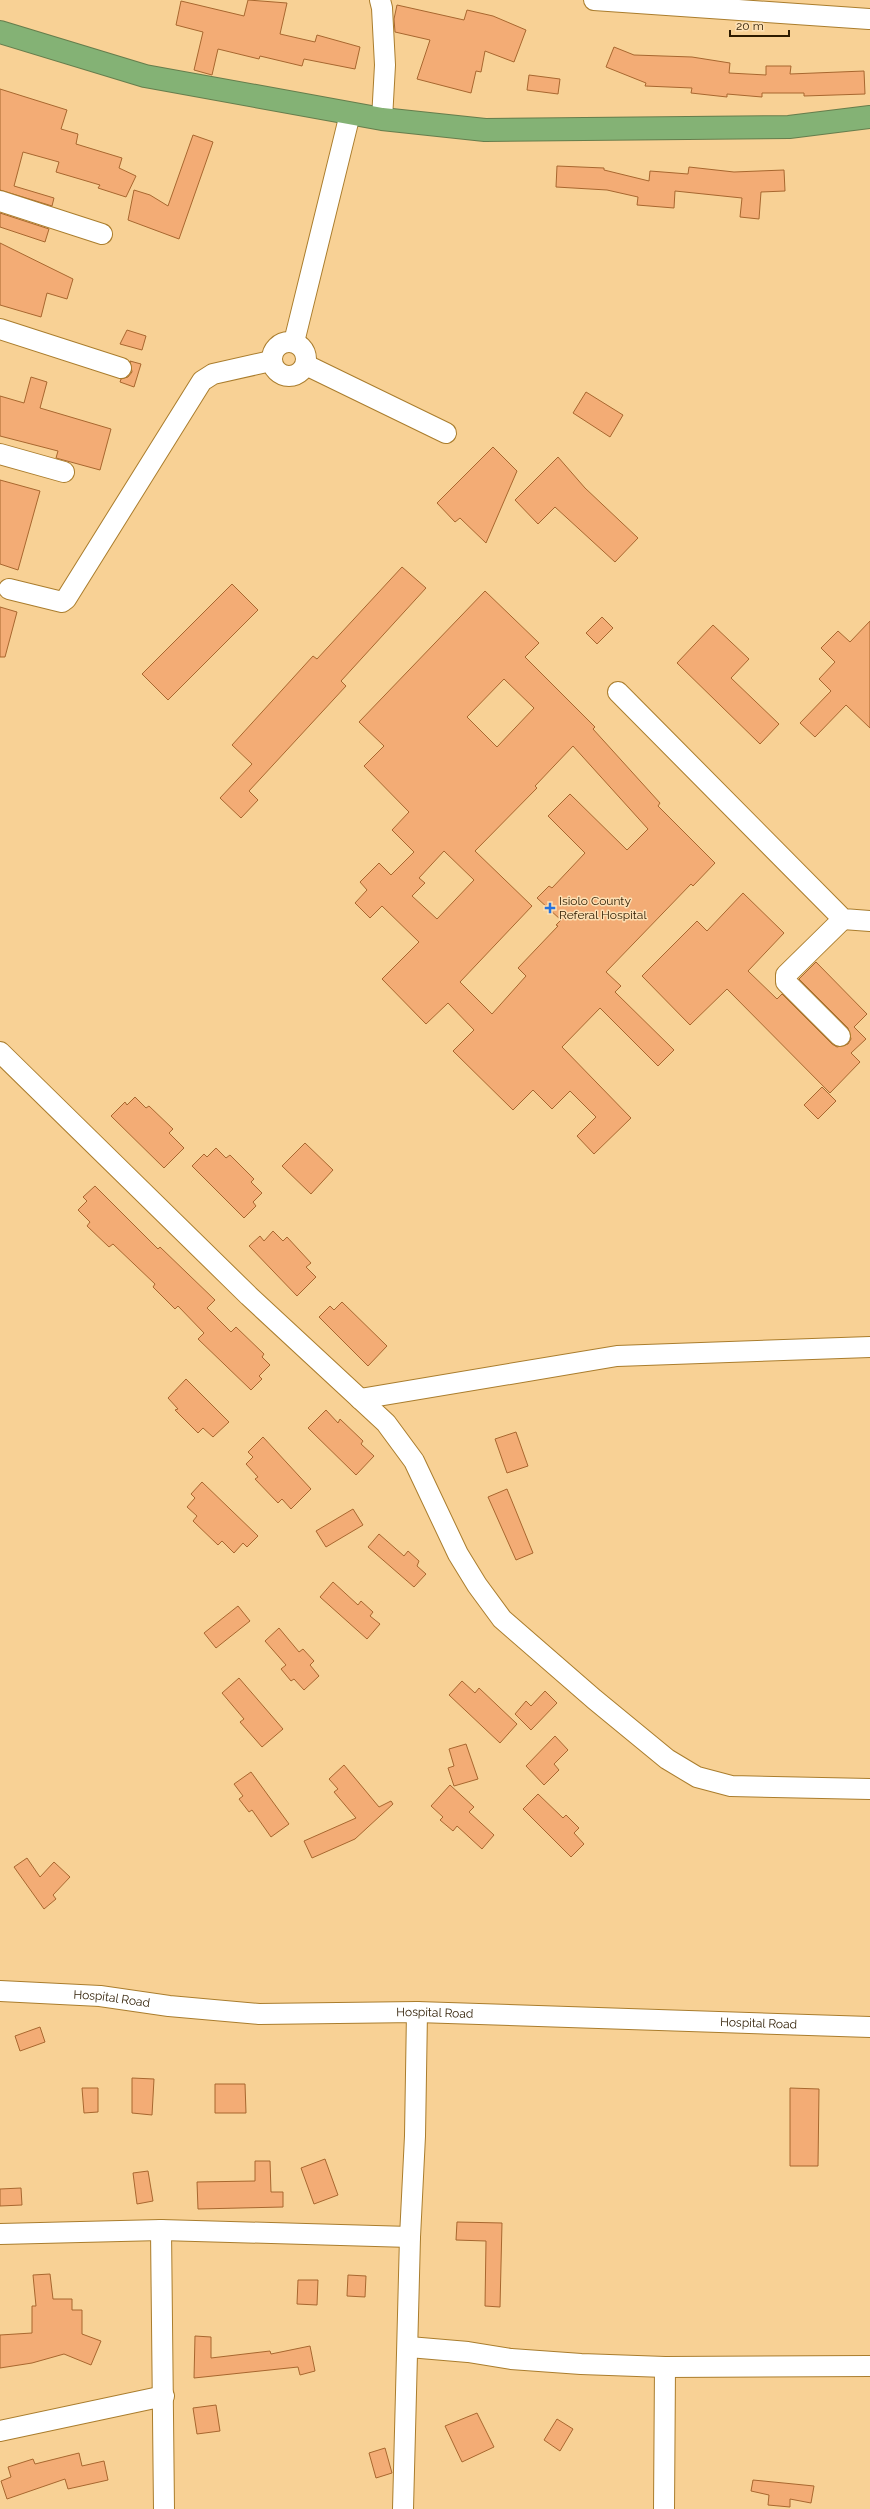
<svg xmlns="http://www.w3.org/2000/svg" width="870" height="2509" viewBox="0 0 870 2509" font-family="Raleway,sans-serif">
<rect width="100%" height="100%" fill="#f8d195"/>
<g fill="#f3ac75" stroke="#a8672f" fill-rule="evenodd">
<polygon points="248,0 287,3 280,34 315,42 317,35 360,47 355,69 304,59 302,66 260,56 259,59 218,49 212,75 194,70 203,32 176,25 181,1 244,16"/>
<polygon points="397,5 464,20 467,10 493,16 526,30 514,62 485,51 481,72 476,71 471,93 417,79 430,40 395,32 394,19"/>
<polygon points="614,47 634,55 692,57 730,63 729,73 766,75 766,66 791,66 790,74 864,71 865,94 804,96 804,93 762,93 762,97 727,94 727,97 691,93 692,88 645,86 646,83 606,67"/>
<polygon points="529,75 560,79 558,94 527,90"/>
<polygon points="0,89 67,110 61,129 78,134 76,144 122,158 119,168 136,176 126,197 98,188 100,185 56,172 59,162 23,152 14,186 54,198 52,206 0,190"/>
<polygon points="193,135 213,142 179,239 128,220 134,190 150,195 168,206"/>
<polygon points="557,166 604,168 604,170 649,181 650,171 688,174 689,167 734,172 784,170 785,191 761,192 759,219 740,217 742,198 675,191 674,208 637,205 638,197 607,190 556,187"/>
<polygon points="0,213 49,229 45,242 0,227"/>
<polygon points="0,243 73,279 67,299 47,293 41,317 0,305"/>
<polygon points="127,330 146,336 142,350 120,344"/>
<polygon points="130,361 141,364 134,387 120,382 121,379 128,377 132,372"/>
<polygon points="31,377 47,382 40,408 111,429 100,470 56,458 58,451 0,436 0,396 24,403"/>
<polygon points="586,392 623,415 610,437 573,413"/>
<polygon points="493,447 517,471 486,543 460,518 455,522 437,503"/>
<polygon points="558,457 585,488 638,538 615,562 555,507 538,524 515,500"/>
<polygon points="0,480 40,491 18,570 0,564"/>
<polygon points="402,567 426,588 341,681 346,686 249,791 258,800 241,818 220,798 252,764 232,745 313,656 317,659"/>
<polygon points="232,584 258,610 168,700 142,674"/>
<path d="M485,591L539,643L525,657L595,727L593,729L660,803L658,806L715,863L693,886L691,884L606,972L621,986L615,992L674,1050L658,1066L600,1008L562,1047L631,1118L594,1154L577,1136L596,1117L570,1091L552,1109L533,1090L513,1110L453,1051L474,1030L448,1003L426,1024L382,979L419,942L382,906L370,918L355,903L367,890L360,882L379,863L391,875L414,852L392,830L409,812L364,766L384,746L359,722ZM504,679L534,708L497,747L467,717ZM573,746L648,829L627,850L570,794L548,816L585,853L552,888L549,886L537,898L561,920L556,925L558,926L518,968L526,976L492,1014L460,982L532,906L475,851L537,788L535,786ZM444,851L474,880L437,919L412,896L425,883L419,878Z"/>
<polygon points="0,607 17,612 5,657 0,657"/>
<polygon points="602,617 613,628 597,644 586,633"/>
<polygon points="870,621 870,728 846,705 815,737 800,723 831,691 819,679 835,662 821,648 838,631 850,642"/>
<polygon points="713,625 749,659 731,678 779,724 760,744 677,663"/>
<polygon points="743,893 784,933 748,971 777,999 782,994 832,1044 837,1047 848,1044 851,1039 848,1028 799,979 816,962 867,1014 854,1027 866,1039 851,1053 860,1062 830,1093 727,989 690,1025 642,976 697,921 707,931"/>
<polygon points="822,1087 836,1101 818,1119 804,1105"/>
<polygon points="135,1097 146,1108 149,1106 173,1129 169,1133 184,1148 164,1168 111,1116 125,1102 127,1105"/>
<polygon points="305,1143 333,1170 311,1194 282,1166"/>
<polygon points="216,1148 226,1158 230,1155 254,1179 251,1182 262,1193 253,1202 256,1206 244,1218 192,1166 204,1154 207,1157"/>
<polygon points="95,1186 158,1249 160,1247 215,1300 207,1308 231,1332 236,1327 264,1354 262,1357 270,1365 259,1376 262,1379 251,1390 198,1339 204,1333 178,1306 175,1309 153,1287 155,1284 113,1244 109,1247 87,1226 90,1222 78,1210 87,1201 83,1197"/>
<polygon points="273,1231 283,1241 287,1237 311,1263 306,1267 316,1277 297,1296 249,1246 260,1236 264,1241"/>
<polygon points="342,1302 387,1346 368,1366 319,1317 330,1306 334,1310"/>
<polygon points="186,1379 229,1422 213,1437 203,1428 198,1433 175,1410 178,1409 168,1398"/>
<polygon points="326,1410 338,1423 340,1419 363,1441 361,1444 374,1456 356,1475 308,1428"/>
<polygon points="516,1432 528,1466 507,1473 495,1439"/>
<polygon points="263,1437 311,1489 291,1509 282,1499 278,1503 255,1479 258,1477 246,1464 253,1457 248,1452"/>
<polygon points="202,1482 258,1536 247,1547 243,1543 234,1553 222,1541 218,1545 193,1521 197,1516 187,1507 195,1498 191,1494"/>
<polygon points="507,1489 533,1553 516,1560 488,1497"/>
<polygon points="353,1509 363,1525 326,1547 316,1531"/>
<polygon points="379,1534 404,1556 408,1551 419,1561 417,1566 426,1574 414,1587 368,1547"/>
<polygon points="333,1582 358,1605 361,1601 373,1612 370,1616 380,1624 367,1639 320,1597"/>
<polygon points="238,1606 250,1621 216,1648 204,1633"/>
<polygon points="279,1628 299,1652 303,1649 314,1661 310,1665 319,1676 304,1690 294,1679 291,1681 281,1669 286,1665 265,1641"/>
<polygon points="239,1678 283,1729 262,1747 240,1722 244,1719 222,1693"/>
<polygon points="462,1681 475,1693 479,1688 517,1724 500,1743 449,1695"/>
<polygon points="545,1691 557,1703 531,1730 515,1714 526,1701 531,1706"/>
<polygon points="555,1736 568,1750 554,1764 559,1770 544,1785 526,1766"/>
<polygon points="466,1744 478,1779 454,1786 448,1768 454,1766 449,1749"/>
<polygon points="344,1765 379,1807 391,1801 393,1804 355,1839 312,1858 304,1841 356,1818 334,1792 338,1789 329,1779"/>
<polygon points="251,1772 289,1824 271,1837 252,1810 249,1812 239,1799 243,1796 234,1784"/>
<polygon points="450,1785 474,1807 469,1812 494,1835 482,1849 457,1826 453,1831 440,1820 443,1817 431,1806"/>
<polygon points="538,1794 563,1818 566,1815 579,1828 574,1833 584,1844 571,1857 523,1809"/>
<polygon points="27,1858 40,1877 54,1862 70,1877 53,1895 56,1899 44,1909 14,1867"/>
<polygon points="40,2027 45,2042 20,2051 15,2036"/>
<polygon points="132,2078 154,2079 152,2115 132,2113"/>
<polygon points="215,2084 245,2084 246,2113 215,2113"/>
<polygon points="82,2088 98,2088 98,2112 84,2113"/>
<polygon points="790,2088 819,2089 818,2166 790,2166"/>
<polygon points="325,2159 338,2195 314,2204 301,2168"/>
<polygon points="255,2161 270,2161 271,2192 283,2192 283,2207 198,2209 197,2182 255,2181"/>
<polygon points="148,2171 153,2201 137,2204 133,2173"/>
<polygon points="21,2188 22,2205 0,2206 0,2189"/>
<polygon points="457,2222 502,2223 500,2307 485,2306 486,2241 456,2240"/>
<polygon points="50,2274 53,2299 72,2299 72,2310 82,2310 82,2334 101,2341 91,2365 64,2354 32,2363 0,2368 0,2335 32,2333 32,2306 36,2306 33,2275"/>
<polygon points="348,2275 366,2276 365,2297 347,2296"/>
<polygon points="298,2280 318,2280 317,2305 297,2304"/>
<polygon points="195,2336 211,2337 211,2358 270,2351 271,2354 310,2346 315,2371 300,2375 298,2367 194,2378"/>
<polygon points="216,2405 220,2431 197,2434 193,2408"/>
<polygon points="477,2413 494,2447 462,2462 445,2426"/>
<polygon points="557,2419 573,2429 560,2451 544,2440"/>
<polygon points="385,2448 392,2473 376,2478 369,2453"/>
<polygon points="79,2453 82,2466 104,2461 108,2480 68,2489 65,2479 7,2499 1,2481 11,2477 8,2467 33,2459 35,2464"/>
<polygon points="753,2480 814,2486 811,2503 790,2499 790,2507 768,2505 769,2495 751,2491"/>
</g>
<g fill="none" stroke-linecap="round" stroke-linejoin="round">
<g stroke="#aa7d2d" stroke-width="22">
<g id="minor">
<polyline points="380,0 382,8 385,65 382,119"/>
<polyline points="594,0 869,19"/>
<polyline points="0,201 102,234"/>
<polyline points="0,329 121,368"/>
<circle cx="289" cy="359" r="17"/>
<polyline points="294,342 350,114"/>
<polyline points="306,365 446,433"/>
<polyline points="0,454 64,472"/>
<polyline points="9,589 62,602 66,599 202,381 213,374 271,361"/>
<polyline points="618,692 843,919 870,921"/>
<polyline points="840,1036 786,982 786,975 843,919"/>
<polyline points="0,1052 249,1296 386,1423 414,1461 458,1554 477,1585 502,1619 594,1699 667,1759 697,1777 731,1786 870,1789"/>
<polyline points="360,1399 617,1356 870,1347"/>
<path id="s1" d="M0,1991L100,1996L169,2006L259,2014L417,2012L870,2027"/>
<polyline points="161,2230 164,2509"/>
<polyline points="0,2234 161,2230 410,2237"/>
<polyline points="409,2347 468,2352 511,2359 581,2364 665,2367 870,2366"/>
<polyline points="0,2431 164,2396"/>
<polyline points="403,2509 410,2237 415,2136 417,2012"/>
<polyline points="664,2509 665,2367"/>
</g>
</g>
<g stroke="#667d4c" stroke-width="24">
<polyline id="highway" points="0,32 145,76 382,119 485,130 789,127 870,117"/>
</g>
<use href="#minor" stroke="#fff" stroke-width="20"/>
<use href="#highway" stroke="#84b275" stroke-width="22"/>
</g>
<path fill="#2672dd" stroke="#fde0b4" stroke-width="1.5" d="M548 902h4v4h4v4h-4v4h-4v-4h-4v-4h4z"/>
<g text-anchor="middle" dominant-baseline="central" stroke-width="3" stroke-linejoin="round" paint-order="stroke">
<g font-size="12" fill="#2d1b00" stroke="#fde0b4" text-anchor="start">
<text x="559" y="901">Isiolo County<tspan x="559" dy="14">Referal Hospital</tspan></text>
</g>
<g font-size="12" fill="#2d1b00" stroke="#fde0b4">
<text stroke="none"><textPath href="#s1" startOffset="112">Hospital Road</textPath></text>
<text stroke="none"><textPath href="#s1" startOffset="436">Hospital Road</textPath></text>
<text stroke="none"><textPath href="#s1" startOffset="760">Hospital Road</textPath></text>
</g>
</g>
<path d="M730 30v6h59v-6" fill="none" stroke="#2d1b00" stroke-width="2"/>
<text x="736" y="30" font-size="12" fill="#2d1b00" stroke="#fde0b4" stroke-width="3" paint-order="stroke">20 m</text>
</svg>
